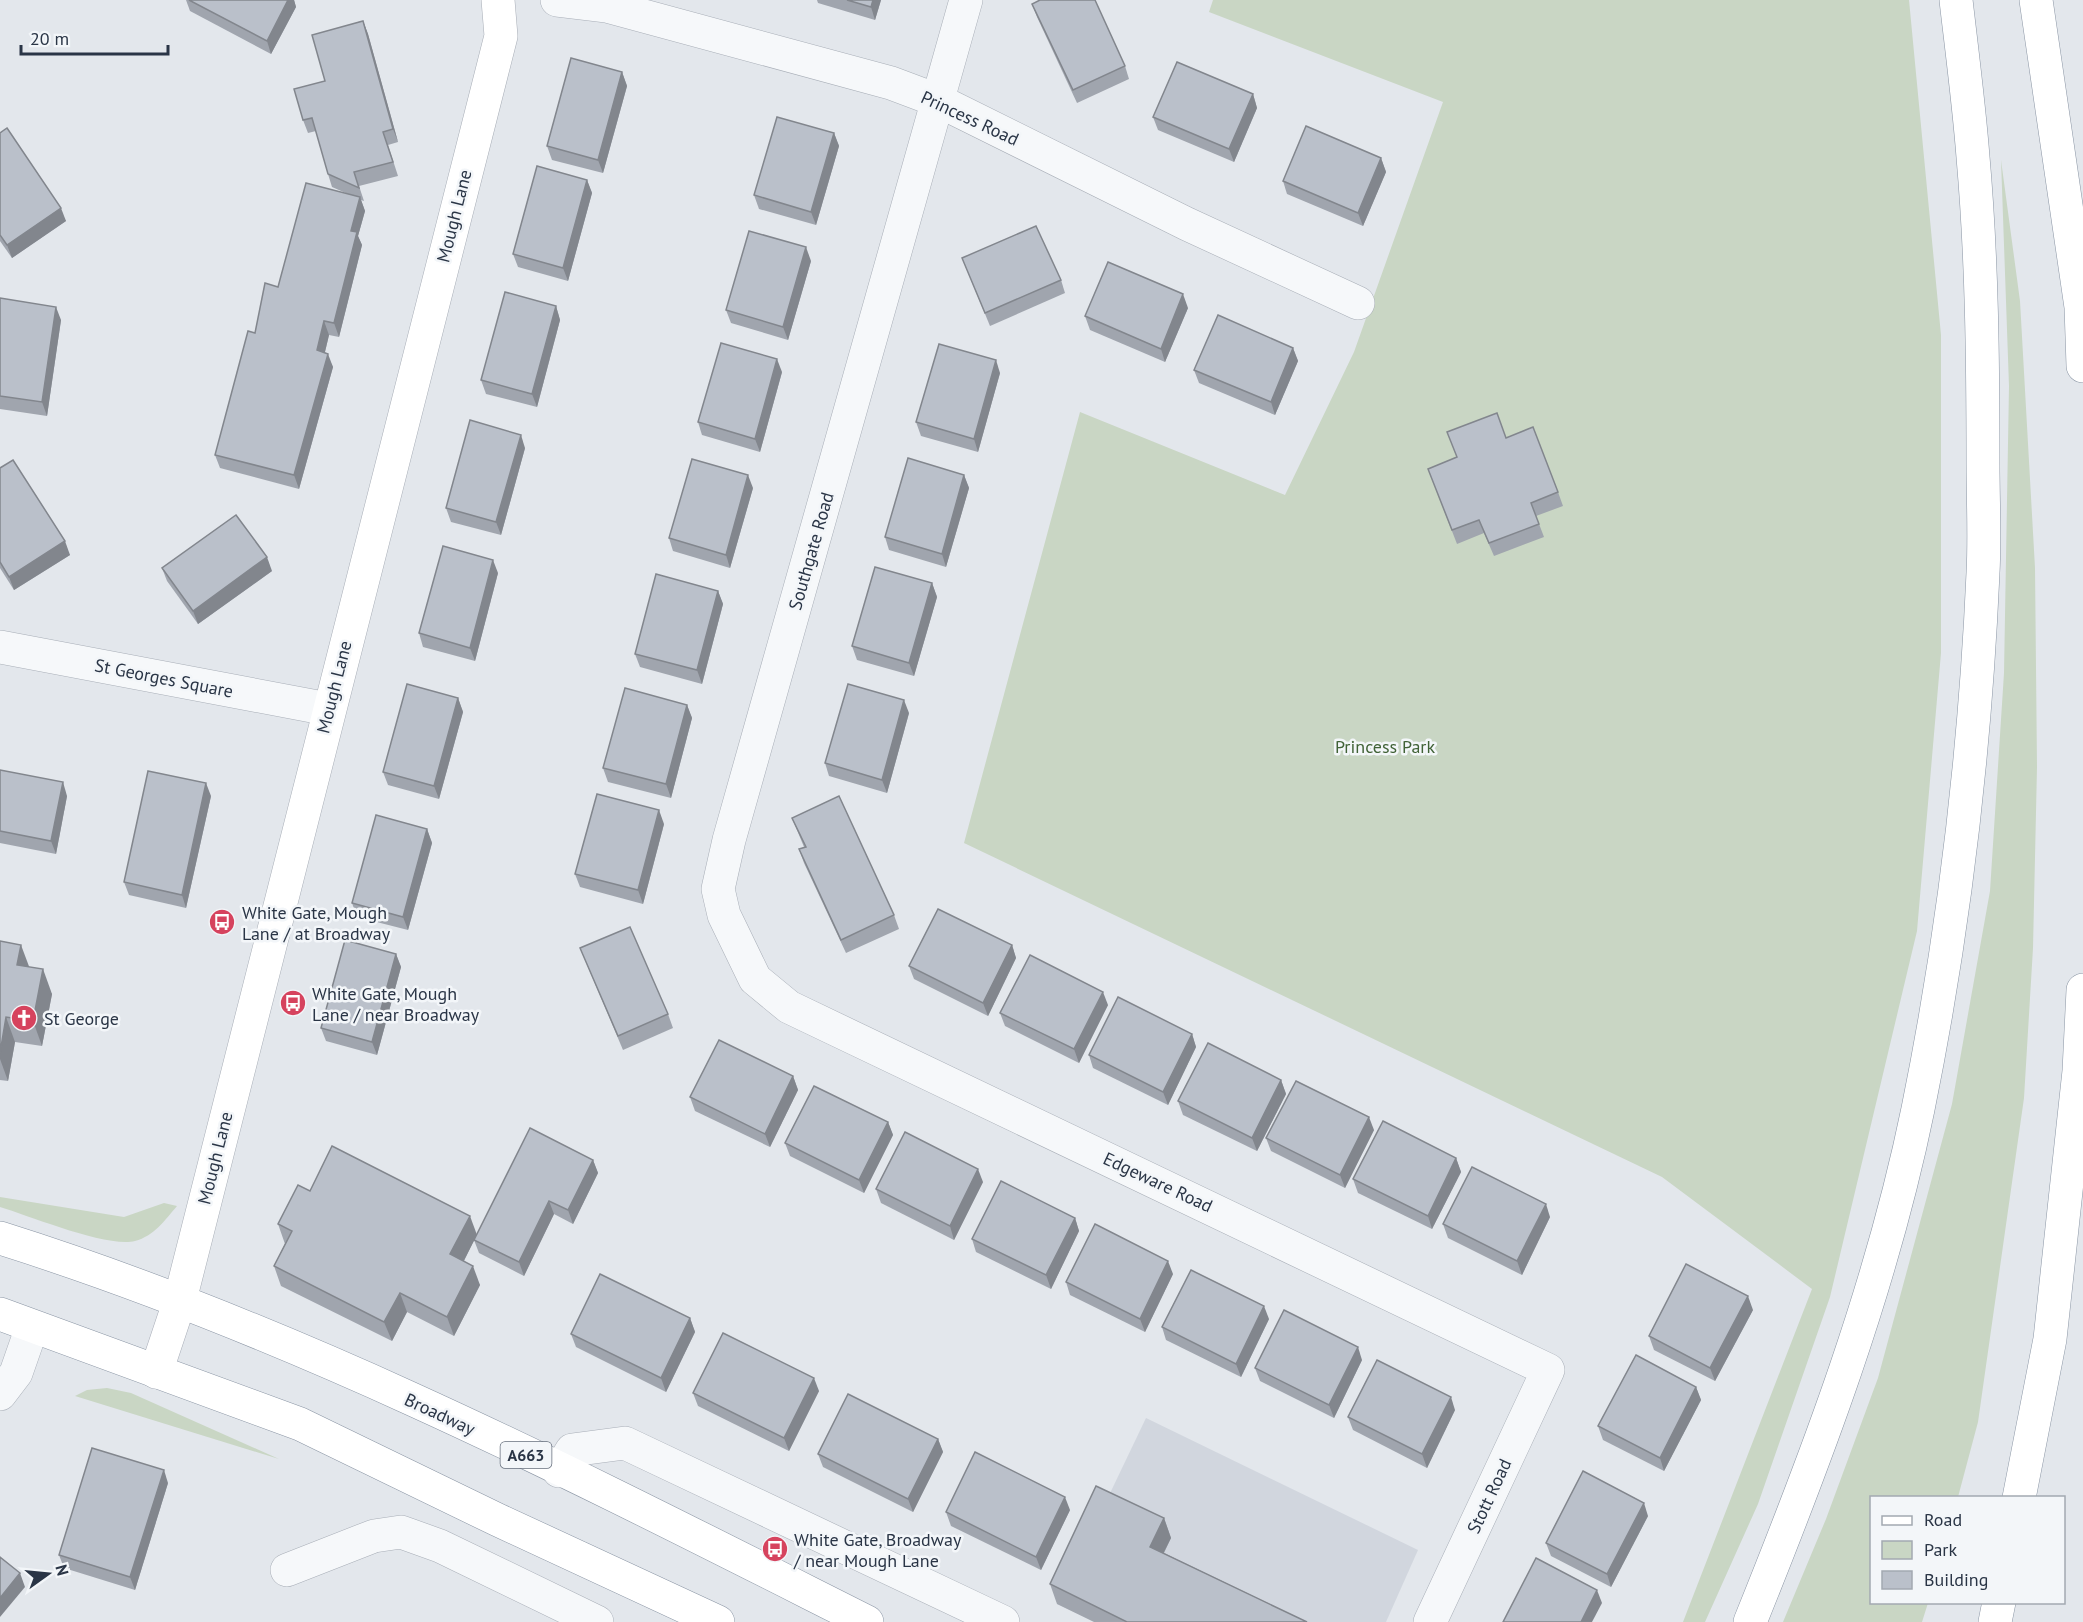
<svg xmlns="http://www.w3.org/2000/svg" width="2083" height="1622" viewBox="0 0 2083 1622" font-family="'PT Sans',sans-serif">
<rect width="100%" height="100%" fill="#e3e7ec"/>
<polygon fill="#d1d6de" points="1146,1418 1418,1550 1386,1622 1096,1622 1057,1604"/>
<g fill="#c9d6c4">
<polygon points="1213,0 1909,0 1941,335 1941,653 1917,931 1830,1297 1758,1504 1705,1622 1683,1622 1812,1289 1662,1177 964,843 1080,412 1285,495 1354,352 1443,102 1209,12"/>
<polygon points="2001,160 2020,301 2035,568 2037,767 2033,948 2024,1098 1978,1422 1958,1497 1872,1498 1872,1602 1928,1603 1922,1622 1783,1622 1826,1519 1878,1378 1952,1104 1990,891 2004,673 2009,386"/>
<path d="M0,1197L124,1217L164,1203L177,1206C165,1220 154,1236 135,1241C107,1248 30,1216 0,1207Z"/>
<polygon points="107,1388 131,1393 279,1459 75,1396 87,1390"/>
</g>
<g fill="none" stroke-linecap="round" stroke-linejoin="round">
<g stroke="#a8aeb7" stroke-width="34">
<g id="street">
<polyline points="557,0 607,6 891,83 939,101 1187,224 1358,303"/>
<polyline points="966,0 729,840 718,889 724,915 755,979 789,1007 1548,1370 1430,1622"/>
<polyline points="0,647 328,709"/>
<polyline points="0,1394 16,1373 32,1327"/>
<polyline points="559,1471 572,1450 625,1443 1003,1622"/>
<polyline points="287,1570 374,1536 401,1532 440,1546 597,1622"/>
</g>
</g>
<g stroke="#a8aeb7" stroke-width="34">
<polyline id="secondary" points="156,1372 180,1300 501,36 498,0"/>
</g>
<g stroke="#8a95a4" stroke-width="34">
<g id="highway">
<polyline points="2036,0 2081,307 2083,366"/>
<path d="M0,1238C302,1333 585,1480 867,1622"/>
<polyline points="0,1314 300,1424 498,1520 718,1622"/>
<polyline points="2019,1498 2050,1339 2079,1071 2083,990"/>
<path d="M1750,1622C1817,1456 1882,1285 1918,1109C1954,932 1975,753 1983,573C1985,537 1983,501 1983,465C1983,362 1982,259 1973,157C1969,105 1962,52 1956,0"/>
<polyline points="1995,1622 1999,1602"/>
</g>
</g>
<use href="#street" stroke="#f6f8fa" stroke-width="33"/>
<use href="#secondary" stroke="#fff" stroke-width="33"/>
<use href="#highway" stroke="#fff" stroke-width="33"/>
</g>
<g fill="#a0a5ae">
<polygon points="186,0 294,0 296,7 271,54 190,11"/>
<polygon points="817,0 881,0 875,20 818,3"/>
<polygon points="1032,4 1125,66 1129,79 1077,103 1037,17"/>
<polygon points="363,21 368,34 398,142 388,145 398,176 359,186 364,201 361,200 365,211 358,236 362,245 339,337 329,335 325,352 333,367 299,489 220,468 215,455 255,333 278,287 348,194 332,187 328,174 316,131 308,133 303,120 325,81"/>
<polygon points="622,72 627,86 603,173 552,160 547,146"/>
<polygon points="1253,94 1257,108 1234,162 1158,130 1153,117"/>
<polygon points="0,133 66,221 12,258 0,241"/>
<polygon points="834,133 839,146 816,225 759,209 754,195"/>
<polygon points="1381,158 1386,172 1363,226 1287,194 1283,181"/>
<polygon points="587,180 592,193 568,281 518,267 513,254"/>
<polygon points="962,258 1061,280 1065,293 990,326"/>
<polygon points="811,261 788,340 731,323 726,310"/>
<polygon points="0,298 61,320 47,416 0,409"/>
<polygon points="556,306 560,320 537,407 486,394 481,380"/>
<polygon points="1188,308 1165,362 1090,330 1085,316"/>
<polygon points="1293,348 1298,361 1275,415 1199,383 1194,370"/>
<polygon points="782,372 760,452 702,435 698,422"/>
<polygon points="1000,373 978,452 921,436 916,422"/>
<polygon points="1447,432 1506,438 1558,492 1563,506 1536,516 1544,537 1494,556 1484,533 1457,544 1428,469 1457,457"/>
<polygon points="525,448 501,535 451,522 446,508"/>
<polygon points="0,468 70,555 14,590 0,568"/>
<polygon points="964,475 969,488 946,567 889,550 885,537"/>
<polygon points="753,488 730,568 673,551 669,538"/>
<polygon points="162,568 272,571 198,624 167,581"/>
<polygon points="498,573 475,661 423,647 419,633"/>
<polygon points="932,583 937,597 914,676 857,660 852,646"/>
<polygon points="718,591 723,604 702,684 640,667 635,654"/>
<polygon points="458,698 463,712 439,799 388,785 383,772"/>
<polygon points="687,705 692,718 671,798 608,782 603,768"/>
<polygon points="909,713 887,793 829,776 825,763"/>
<polygon points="0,770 67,796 56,854 0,843"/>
<polygon points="211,796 186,908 129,895 124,882"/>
<polygon points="792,818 894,915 899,929 846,953 804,863 799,849 804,847"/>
<polygon points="664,824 643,904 580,887 575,874"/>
<polygon points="427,829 432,843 408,930 357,917 352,903"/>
<polygon points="0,941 29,967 52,994 42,1046 15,1042 8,1081 0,1080"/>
<polygon points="1012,945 1016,958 988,1016 914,979 909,966"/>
<polygon points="580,948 668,1014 673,1028 623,1050"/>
<polygon points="396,954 401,967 377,1055 326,1041 321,1028"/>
<polygon points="1108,1005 1079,1063 1005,1026 1000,1013"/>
<polygon points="1192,1034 1196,1047 1168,1105 1093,1068 1089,1055"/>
<polygon points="793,1076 798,1090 770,1147 695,1111 690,1097"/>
<polygon points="1281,1080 1286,1094 1257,1151 1183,1115 1178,1101"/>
<polygon points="888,1122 893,1135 864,1193 790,1156 785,1143"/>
<polygon points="1374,1130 1345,1188 1271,1151 1266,1138"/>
<polygon points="1456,1158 1461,1172 1432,1229 1358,1193 1353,1179"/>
<polygon points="593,1160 598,1173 573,1224 554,1214 524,1276 479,1253 474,1240 464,1261 480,1285 454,1336 407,1312 392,1341 281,1286 274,1266 285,1244 278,1224 310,1191 477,1235"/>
<polygon points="983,1182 954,1240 881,1203 876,1189"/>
<polygon points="1550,1217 1522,1275 1448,1238 1443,1224"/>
<polygon points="1075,1218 1079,1231 1051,1289 976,1252 972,1239"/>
<polygon points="1173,1274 1145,1332 1070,1295 1066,1282"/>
<polygon points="1753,1310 1715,1381 1654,1350 1649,1336"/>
<polygon points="690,1318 695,1332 666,1392 576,1347 571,1334"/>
<polygon points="1269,1319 1241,1377 1166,1340 1162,1327"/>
<polygon points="1362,1360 1334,1418 1260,1381 1255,1368"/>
<polygon points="1696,1387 1701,1400 1664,1471 1603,1440 1598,1426"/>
<polygon points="819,1391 789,1451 698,1406 693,1393"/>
<polygon points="1455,1410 1427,1468 1353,1430 1348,1417"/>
<polygon points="938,1439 943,1452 913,1512 823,1467 818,1454"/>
<polygon points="168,1483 135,1590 64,1568 59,1555"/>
<polygon points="1070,1510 1041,1570 951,1526 946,1512"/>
<polygon points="1648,1516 1611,1587 1551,1556 1546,1543"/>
<polygon points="1164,1518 1171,1538 1164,1553 1307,1622 1094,1622 1057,1604 1050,1584"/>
</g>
<g fill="#82868d">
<polygon points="288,0 294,0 296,7 271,54 267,41"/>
<polygon points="873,0 881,0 875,20 871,7"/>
<polygon points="363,21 368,34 398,142 393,129"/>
<polygon points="622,72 627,86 603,173 598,160"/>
<polygon points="1253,94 1257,108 1234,162 1229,149"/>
<polygon points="834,133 839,146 816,225 811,212"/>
<polygon points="1381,158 1386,172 1363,226 1358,213"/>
<polygon points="587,180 592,193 568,281 563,268"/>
<polygon points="360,197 365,211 358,236 362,245 339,337 334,323 351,231"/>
<polygon points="61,208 66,221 12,258 7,245"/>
<polygon points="806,247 811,261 788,340 783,327"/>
<polygon points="1183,294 1188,308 1165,362 1161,349"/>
<polygon points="556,306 560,320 537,407 532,394"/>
<polygon points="56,307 61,320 47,416 42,402"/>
<polygon points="324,321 329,335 322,364 317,350"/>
<polygon points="1293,348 1298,361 1275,415 1271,402"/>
<polygon points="328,354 333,367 299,489 294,475"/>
<polygon points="777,359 782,372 760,452 755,439"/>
<polygon points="996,360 1000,373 978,452 974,439"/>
<polygon points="521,435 525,448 501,535 496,522"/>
<polygon points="748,475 753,488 730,568 726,555"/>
<polygon points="964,475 969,488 946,567 942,554"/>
<polygon points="65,541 70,555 14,590 9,577"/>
<polygon points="267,557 272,571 198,624 193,611"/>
<polygon points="493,560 498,573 475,661 470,648"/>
<polygon points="932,583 937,597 914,676 909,663"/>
<polygon points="718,591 723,604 702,684 697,670"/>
<polygon points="458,698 463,712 439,799 434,786"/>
<polygon points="904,700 909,713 887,793 882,780"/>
<polygon points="687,705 692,718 671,798 666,784"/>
<polygon points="63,782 67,796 56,854 51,841"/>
<polygon points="206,783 211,796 186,908 182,895"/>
<polygon points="659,810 664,824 643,904 638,890"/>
<polygon points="427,829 432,843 408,930 403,917"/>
<polygon points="21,945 30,969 17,965"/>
<polygon points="1012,945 1016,958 988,1016 983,1003"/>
<polygon points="396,954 401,967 377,1055 372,1042"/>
<polygon points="43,969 52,994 42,1046 33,1021"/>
<polygon points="1103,992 1108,1005 1079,1063 1074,1049"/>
<polygon points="6,1017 15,1042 8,1081 0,1059 0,1053"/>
<polygon points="1192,1034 1196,1047 1168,1105 1163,1092"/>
<polygon points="793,1076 798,1090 770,1147 765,1134"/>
<polygon points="1281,1080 1286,1094 1257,1151 1252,1138"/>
<polygon points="1369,1117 1374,1130 1345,1188 1340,1175"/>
<polygon points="888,1122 893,1135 864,1193 859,1180"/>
<polygon points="1456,1158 1461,1172 1432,1229 1428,1216"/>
<polygon points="593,1160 598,1173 573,1224 568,1210"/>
<polygon points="978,1169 983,1182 954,1240 950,1226"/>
<polygon points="549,1201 554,1214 524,1276 519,1262"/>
<polygon points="1546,1204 1550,1217 1522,1275 1517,1261"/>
<polygon points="470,1216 477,1235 457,1274 450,1254"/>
<polygon points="1075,1218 1079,1231 1051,1289 1046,1275"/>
<polygon points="1168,1261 1173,1274 1145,1332 1140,1319"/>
<polygon points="473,1266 480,1285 454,1336 447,1317"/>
<polygon points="400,1293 407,1312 392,1341 384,1322"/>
<polygon points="1748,1296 1753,1310 1715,1381 1710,1368"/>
<polygon points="1264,1306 1269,1319 1241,1377 1236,1364"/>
<polygon points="690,1318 695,1332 666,1392 661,1378"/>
<polygon points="1358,1347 1362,1360 1334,1418 1329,1405"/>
<polygon points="814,1378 819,1391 789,1451 784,1438"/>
<polygon points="1696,1387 1701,1400 1664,1471 1660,1458"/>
<polygon points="1451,1397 1455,1410 1427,1468 1422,1454"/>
<polygon points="938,1439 943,1452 913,1512 908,1499"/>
<polygon points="164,1470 168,1483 135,1590 130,1577"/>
<polygon points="1065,1497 1070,1510 1041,1570 1036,1557"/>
<polygon points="1644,1503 1648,1516 1611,1587 1607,1574"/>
<polygon points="1164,1518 1171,1538 1157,1566 1150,1547"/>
<polygon points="20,1573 25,1587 0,1617 0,1598"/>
<polygon points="1597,1590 1602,1603 1592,1622 1581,1622"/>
</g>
<g fill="#bac0ca" stroke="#82868d" stroke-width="1.5">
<polygon points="189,0 288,0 267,41"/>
<polygon points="847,0 873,0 871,7"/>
<polygon points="1040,0 1095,0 1125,66 1073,90 1032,4"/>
<polygon points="363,21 393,129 383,132 393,162 354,172 359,188 328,174 312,118 303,120 294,89 325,81 312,35"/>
<polygon points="571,58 622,72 598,160 547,146"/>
<polygon points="1177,62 1253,94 1229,149 1153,117"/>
<polygon points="777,117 834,133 811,212 754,195"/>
<polygon points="1306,126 1381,158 1358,213 1283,181"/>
<polygon points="7,128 61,208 7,245 0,235 0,133"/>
<polygon points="537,166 587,180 563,268 513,254"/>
<polygon points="306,183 360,197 351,231 357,232 334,323 324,321 317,350 328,354 294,475 215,455 248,331 255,333 265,283 278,287"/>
<polygon points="1036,226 1061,280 985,313 962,258"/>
<polygon points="749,231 806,247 783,327 726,310"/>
<polygon points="1108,262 1183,294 1161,349 1085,316"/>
<polygon points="505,292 556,306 532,394 481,380"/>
<polygon points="0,298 56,307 42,402 0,396"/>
<polygon points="1218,315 1293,348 1271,402 1194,370"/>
<polygon points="721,343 777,359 755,439 698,422"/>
<polygon points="939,344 996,360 974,439 916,422"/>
<polygon points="1497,413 1506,438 1533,427 1558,492 1531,503 1539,524 1489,543 1479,520 1452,530 1428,469 1457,457 1447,432"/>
<polygon points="470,420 521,435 496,522 446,508"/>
<polygon points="908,458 964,475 942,554 885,537"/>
<polygon points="692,459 748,475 726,555 669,538"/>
<polygon points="13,460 65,541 9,577 0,562 0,468"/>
<polygon points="236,515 267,557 193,611 162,568"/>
<polygon points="443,546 493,560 470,648 419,633"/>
<polygon points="875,567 932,583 909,663 852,646"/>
<polygon points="656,574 718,591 697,670 635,654"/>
<polygon points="407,684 458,698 434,786 383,772"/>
<polygon points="848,684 904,700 882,780 825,763"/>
<polygon points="625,688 687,705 666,784 603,768"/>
<polygon points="0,770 63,782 51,841 0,831"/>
<polygon points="148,771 206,783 182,895 124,882"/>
<polygon points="597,794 659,810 638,890 575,874"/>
<polygon points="839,796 894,915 841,940 799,849 806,847 792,818"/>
<polygon points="376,815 427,829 403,917 352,903"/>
<polygon points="938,909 1012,945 983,1003 909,966"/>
<polygon points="630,927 668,1014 618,1036 580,948"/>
<polygon points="345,940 396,954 372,1042 321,1028"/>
<polygon points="0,941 21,945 17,965 43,969 33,1021 6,1017 0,1053"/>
<polygon points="1030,955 1103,992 1074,1049 1000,1013"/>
<polygon points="1118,997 1192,1034 1163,1092 1089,1055"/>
<polygon points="719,1040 793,1076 765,1134 690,1097"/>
<polygon points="1208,1043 1281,1080 1252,1138 1178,1101"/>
<polygon points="1296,1081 1369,1117 1340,1175 1266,1138"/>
<polygon points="814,1086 888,1122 859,1180 785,1143"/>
<polygon points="1383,1121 1456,1158 1428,1216 1353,1179"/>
<polygon points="530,1128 593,1160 568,1210 549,1201 519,1262 474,1240"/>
<polygon points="905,1132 978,1169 950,1226 876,1189"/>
<polygon points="332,1146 470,1216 450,1254 473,1266 447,1317 400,1293 384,1322 274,1266 292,1231 278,1224 298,1185 310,1191"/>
<polygon points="1472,1167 1546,1204 1517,1261 1443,1224"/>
<polygon points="1001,1181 1075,1218 1046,1275 972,1239"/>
<polygon points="1095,1224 1168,1261 1140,1319 1066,1282"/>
<polygon points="1686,1264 1748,1296 1710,1368 1649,1336"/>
<polygon points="1191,1270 1264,1306 1236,1364 1162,1327"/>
<polygon points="600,1274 690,1318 661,1378 571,1334"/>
<polygon points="1284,1310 1358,1347 1329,1405 1255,1368"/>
<polygon points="723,1333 814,1378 784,1438 693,1393"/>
<polygon points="1636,1355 1696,1387 1660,1458 1598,1426"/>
<polygon points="1377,1360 1451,1397 1422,1454 1348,1417"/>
<polygon points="848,1394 938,1439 908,1499 818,1454"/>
<polygon points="92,1448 164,1470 130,1577 59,1555"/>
<polygon points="975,1452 1065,1497 1036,1557 946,1512"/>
<polygon points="1583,1471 1644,1503 1607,1574 1546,1543"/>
<polygon points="1096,1486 1164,1518 1150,1547 1307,1622 1127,1622 1050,1584"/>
<polygon points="0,1557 20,1573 0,1598"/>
<polygon points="1536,1558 1597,1590 1581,1622 1503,1622"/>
</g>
<defs>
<g id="bus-disc" transform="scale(1.35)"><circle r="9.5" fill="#d6435e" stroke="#f3f6f9"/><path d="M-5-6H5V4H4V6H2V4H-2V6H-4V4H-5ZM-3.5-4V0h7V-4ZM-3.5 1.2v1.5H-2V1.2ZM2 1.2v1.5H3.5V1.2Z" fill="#fff"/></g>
<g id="church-disc" transform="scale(1.35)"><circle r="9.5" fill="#d6435e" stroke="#f3f6f9"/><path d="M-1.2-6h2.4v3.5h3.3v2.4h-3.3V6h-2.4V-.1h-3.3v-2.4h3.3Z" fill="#fff"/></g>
</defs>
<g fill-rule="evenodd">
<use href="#bus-disc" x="222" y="922"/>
<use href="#bus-disc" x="293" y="1003"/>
<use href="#church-disc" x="24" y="1018"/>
<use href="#bus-disc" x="775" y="1549"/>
</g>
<g text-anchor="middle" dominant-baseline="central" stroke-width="5" stroke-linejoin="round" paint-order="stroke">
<rect fill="#f3f6f9" stroke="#666f7c" stroke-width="1.5" x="500.5" y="1442" width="51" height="26" rx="4.5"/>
<g font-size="16" font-weight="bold" fill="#2a3546">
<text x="526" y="1455">A663</text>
</g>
<g font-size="18" fill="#2a3546" stroke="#f3f6f9">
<text transform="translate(970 118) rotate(25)">Princess Road</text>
<text transform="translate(454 216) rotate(-76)">Mough Lane</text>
<text transform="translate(811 551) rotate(-74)">Southgate Road</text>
<text transform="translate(164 678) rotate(11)">St Georges Square</text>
<text transform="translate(334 687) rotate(-76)">Mough Lane</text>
<text transform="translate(215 1158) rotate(-76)">Mough Lane</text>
<text transform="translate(1158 1182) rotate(25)">Edgeware Road</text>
<text transform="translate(440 1414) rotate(25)">Broadway</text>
<text transform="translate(1489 1496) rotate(-65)">Stott Road</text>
</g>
<g font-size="18" fill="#406236" stroke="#f3f6f9">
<text x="1385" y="746">Princess Park</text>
</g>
<g font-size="18" fill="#2a3546" stroke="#f3f6f9" text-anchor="start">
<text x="242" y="912">White Gate, Mough<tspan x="242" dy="21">Lane / at Broadway</tspan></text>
<text x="312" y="993">White Gate, Mough<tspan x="312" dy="21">Lane / near Broadway</tspan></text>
<text x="44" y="1018">St George</text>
<text x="794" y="1539">White Gate, Broadway<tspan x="794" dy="21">/ near Mough Lane</tspan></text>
</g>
</g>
<rect x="1870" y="1496" width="195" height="108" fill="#f3f6f9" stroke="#a3a9b1" stroke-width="1.5"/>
<rect x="1882" y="1516" width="30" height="9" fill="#ffffff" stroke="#a3a9b1" stroke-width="1.5"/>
<text x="1924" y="1526" font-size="18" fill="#2a3546">Road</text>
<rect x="1882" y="1541" width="30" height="18" fill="#c9d6c4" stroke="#a3a9b1" stroke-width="1.5"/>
<text x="1924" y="1556" font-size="18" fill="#2a3546">Park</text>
<rect x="1882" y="1571" width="30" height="18" fill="#bac0ca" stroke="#a3a9b1" stroke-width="1.5"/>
<text x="1924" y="1586" font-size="18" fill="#2a3546">Building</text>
<g transform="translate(48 1574) rotate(75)" stroke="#f3f6f9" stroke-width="4.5" paint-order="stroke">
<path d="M0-4.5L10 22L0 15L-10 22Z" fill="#2a3546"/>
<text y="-9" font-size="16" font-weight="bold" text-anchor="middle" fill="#2a3546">N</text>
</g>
<path d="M21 45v9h147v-9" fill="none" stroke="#2a3546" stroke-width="3"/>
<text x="30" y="45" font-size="18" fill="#2a3546" stroke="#f3f6f9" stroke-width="4.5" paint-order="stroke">20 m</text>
</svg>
